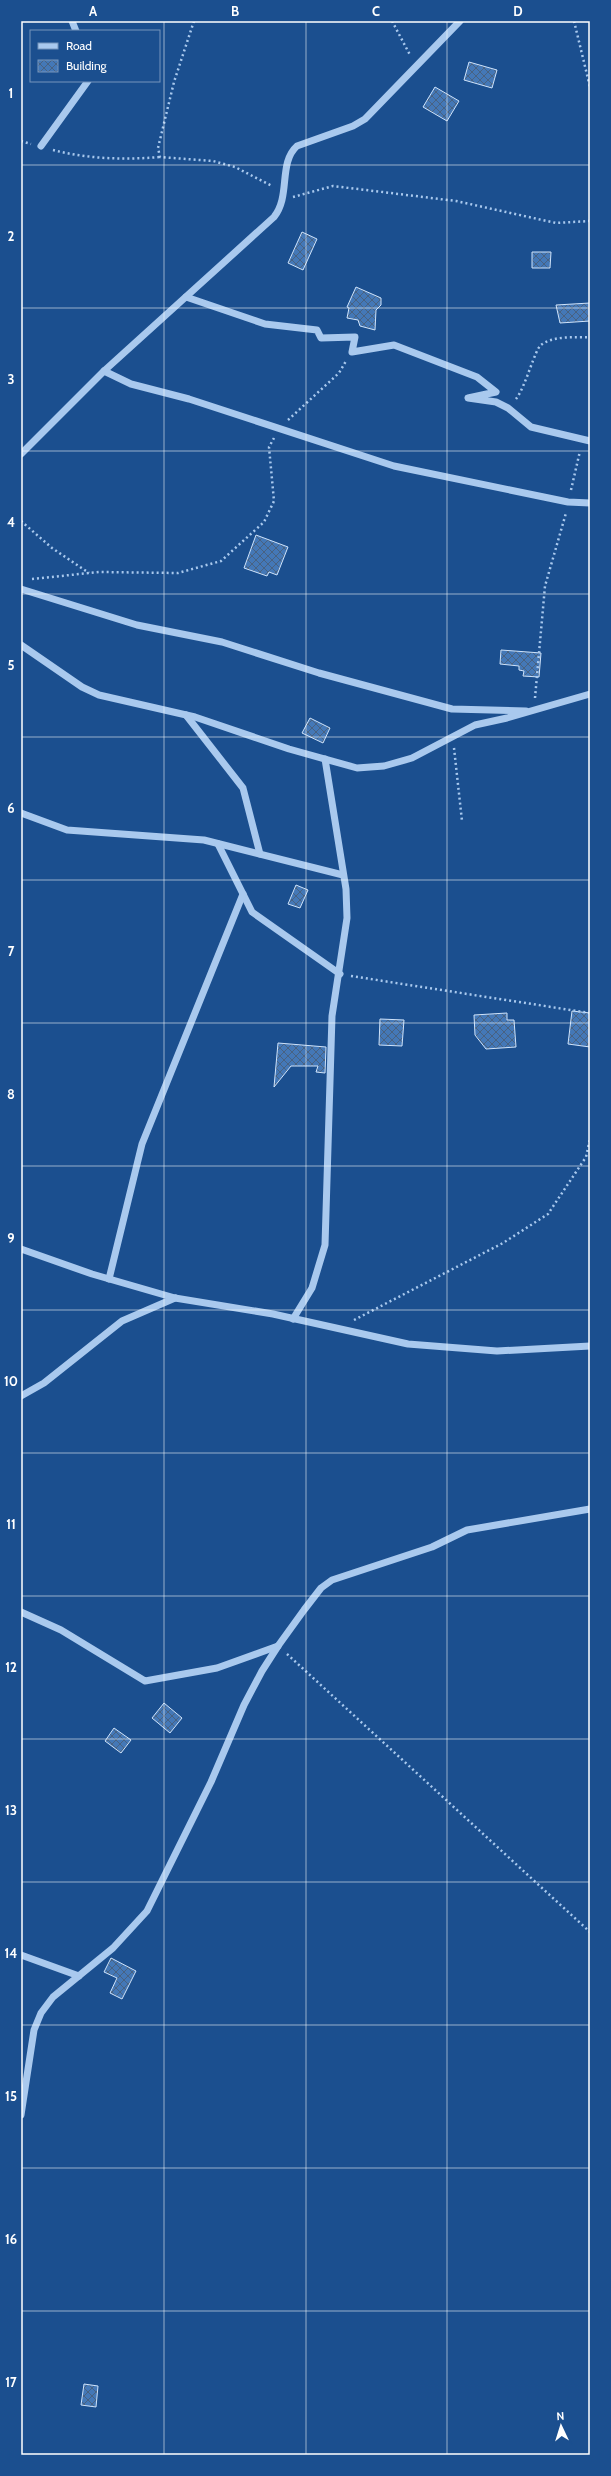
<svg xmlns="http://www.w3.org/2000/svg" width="611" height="2476" viewBox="0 0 611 2476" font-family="Cabin,sans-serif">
<defs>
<pattern id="building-cross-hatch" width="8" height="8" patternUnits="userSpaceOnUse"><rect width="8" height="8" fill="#4478b7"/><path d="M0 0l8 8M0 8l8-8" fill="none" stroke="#486282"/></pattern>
</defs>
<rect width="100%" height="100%" fill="#1b4f8f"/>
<g fill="url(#building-cross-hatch)" stroke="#cfe3fa">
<polygon points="469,62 497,70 492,88 464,80"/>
<polygon points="435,87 459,101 447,121 423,107"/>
<polygon points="302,232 317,239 303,270 288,263"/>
<polygon points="532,252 551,252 550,268 532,268"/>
<polygon points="356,287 381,298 381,305 376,310 375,330 360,326 358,320 347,318 349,308 347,307"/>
<polygon points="590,303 590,321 560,323 556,305"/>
<polygon points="256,535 288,547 277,575 269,572 267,576 244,568"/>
<polygon points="501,650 541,653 539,677 523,676 524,671 519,670 519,666 500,664"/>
<polygon points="310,718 330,728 323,743 302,733"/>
<polygon points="296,885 308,890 300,908 288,904"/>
<polygon points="572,1011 590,1013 590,1047 568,1044"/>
<polygon points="507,1013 507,1020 514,1020 516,1047 486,1049 475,1035 474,1015"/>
<polygon points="380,1019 404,1020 402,1046 379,1045"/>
<polygon points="278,1043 326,1047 325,1073 316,1072 318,1066 291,1066 274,1087"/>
<polygon points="164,1703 182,1718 170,1733 152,1718"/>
<polygon points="114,1728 131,1740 121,1753 105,1741"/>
<polygon points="111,1958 136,1971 122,1999 110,1993 117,1978 104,1972"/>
<polygon points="84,2384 98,2386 96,2407 81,2405"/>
</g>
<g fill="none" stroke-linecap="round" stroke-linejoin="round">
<g stroke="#a9c9ee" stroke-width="2.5" stroke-dasharray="2 3" stroke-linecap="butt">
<polyline points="194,21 174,82 158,148 160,157 213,161 235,167 272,186"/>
<polyline points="392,21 410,55"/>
<polyline points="574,21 590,87"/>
<polyline points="21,141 31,144"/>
<path d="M53,150C88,159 124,160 160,157"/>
<polyline points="293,197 333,186 456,201 556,223 590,221"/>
<path d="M516,399C526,386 535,349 541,345C554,335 575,338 590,337"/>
<polyline points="288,420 339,373 346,361"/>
<polyline points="571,490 580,451"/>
<polyline points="21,521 52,548 89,573"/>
<polyline points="32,579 99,572 178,573 221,561 264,522 274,501 269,447 274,438"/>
<polyline points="535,698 545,586 566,513"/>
<polyline points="454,748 462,821"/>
<polyline points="351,976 590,1013"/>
<polyline points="354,1320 503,1243 548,1214 586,1157 590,1139"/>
<polyline points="287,1654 590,1932"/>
</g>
<g stroke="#a9c9ee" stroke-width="7">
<polyline points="72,21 76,31"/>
<polyline points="41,146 88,81"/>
<polyline points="186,297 265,324 317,330 321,338 355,337 352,352 394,345 477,377 496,392 468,398 496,402 508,408 531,427 590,441"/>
<polyline points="104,371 131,384 189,399 394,466 568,502 590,503"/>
<path d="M21,454L104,371L274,217C291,196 278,163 297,146L353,126L365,119L460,21"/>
<polyline points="21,589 137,625 222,642 319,673 452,709 526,711"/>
<polyline points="21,645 82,687 99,695 195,717 289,749 357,768 384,766 412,758 475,725 507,718 590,694"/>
<polyline points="186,715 243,788 260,854"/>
<polyline points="21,813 67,830 204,840 343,875"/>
<polyline points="218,844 252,912 340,974"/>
<polyline points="21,1249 92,1274 175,1298 273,1314 408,1344 497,1351 590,1346"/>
<polyline points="109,1279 142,1144 243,894"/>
<polyline points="293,1319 312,1288 325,1245 332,1016 347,918 346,889 325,759"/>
<polyline points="21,1396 44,1383 122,1321 175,1298"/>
<polyline points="21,1612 61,1630 145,1681 217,1668 278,1646"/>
<polyline points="21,1955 79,1976"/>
<polyline points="21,2115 34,2030 41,2013 53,1997 113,1948 147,1911 211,1782 244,1705 262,1671 278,1646 304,1610 321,1588 332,1580 432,1547 467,1530 590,1509"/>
</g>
</g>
<path fill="none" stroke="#fff" stroke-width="1" stroke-opacity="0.55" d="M164,21V2455M306,21V2455M447,21V2455M21,165H590M21,308H590M21,451H590M21,594H590M21,737H590M21,880H590M21,1023H590M21,1166H590M21,1310H590M21,1453H590M21,1596H590M21,1739H590M21,1882H590M21,2025H590M21,2168H590M21,2311H590"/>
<rect width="611" height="2476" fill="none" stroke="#1b4f8f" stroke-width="44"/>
<rect x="30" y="30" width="130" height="52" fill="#1b4f8f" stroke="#7695bc"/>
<rect x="38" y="43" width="20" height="6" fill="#a9c9ee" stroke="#7695bc"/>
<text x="66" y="50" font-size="12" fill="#ffffff">Road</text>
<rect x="38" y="60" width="20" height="12" fill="url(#building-cross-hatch)" stroke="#7695bc"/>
<text x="66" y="70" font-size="12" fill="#ffffff">Building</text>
<g transform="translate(561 2426) rotate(356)" stroke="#1b4f8f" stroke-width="3" paint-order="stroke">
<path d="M0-3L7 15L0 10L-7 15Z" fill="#ffffff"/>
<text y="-6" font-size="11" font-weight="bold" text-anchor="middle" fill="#ffffff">N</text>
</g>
<rect x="22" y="22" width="567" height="2432" fill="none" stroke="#fff" stroke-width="1.5"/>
<g font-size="13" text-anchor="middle" font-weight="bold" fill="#fff">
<text x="93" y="16">A</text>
<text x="235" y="16">B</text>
<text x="376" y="16">C</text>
<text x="518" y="16">D</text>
<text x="11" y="98">1</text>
<text x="11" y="241">2</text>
<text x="11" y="384">3</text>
<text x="11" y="527">4</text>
<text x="11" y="670">5</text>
<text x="11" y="813">6</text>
<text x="11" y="956">7</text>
<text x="11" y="1099">8</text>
<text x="11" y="1243">9</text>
<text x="11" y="1386">10</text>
<text x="11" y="1529">11</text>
<text x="11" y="1672">12</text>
<text x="11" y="1815">13</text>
<text x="11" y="1958">14</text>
<text x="11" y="2101">15</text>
<text x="11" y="2244">16</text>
<text x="11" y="2387">17</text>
</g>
</svg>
